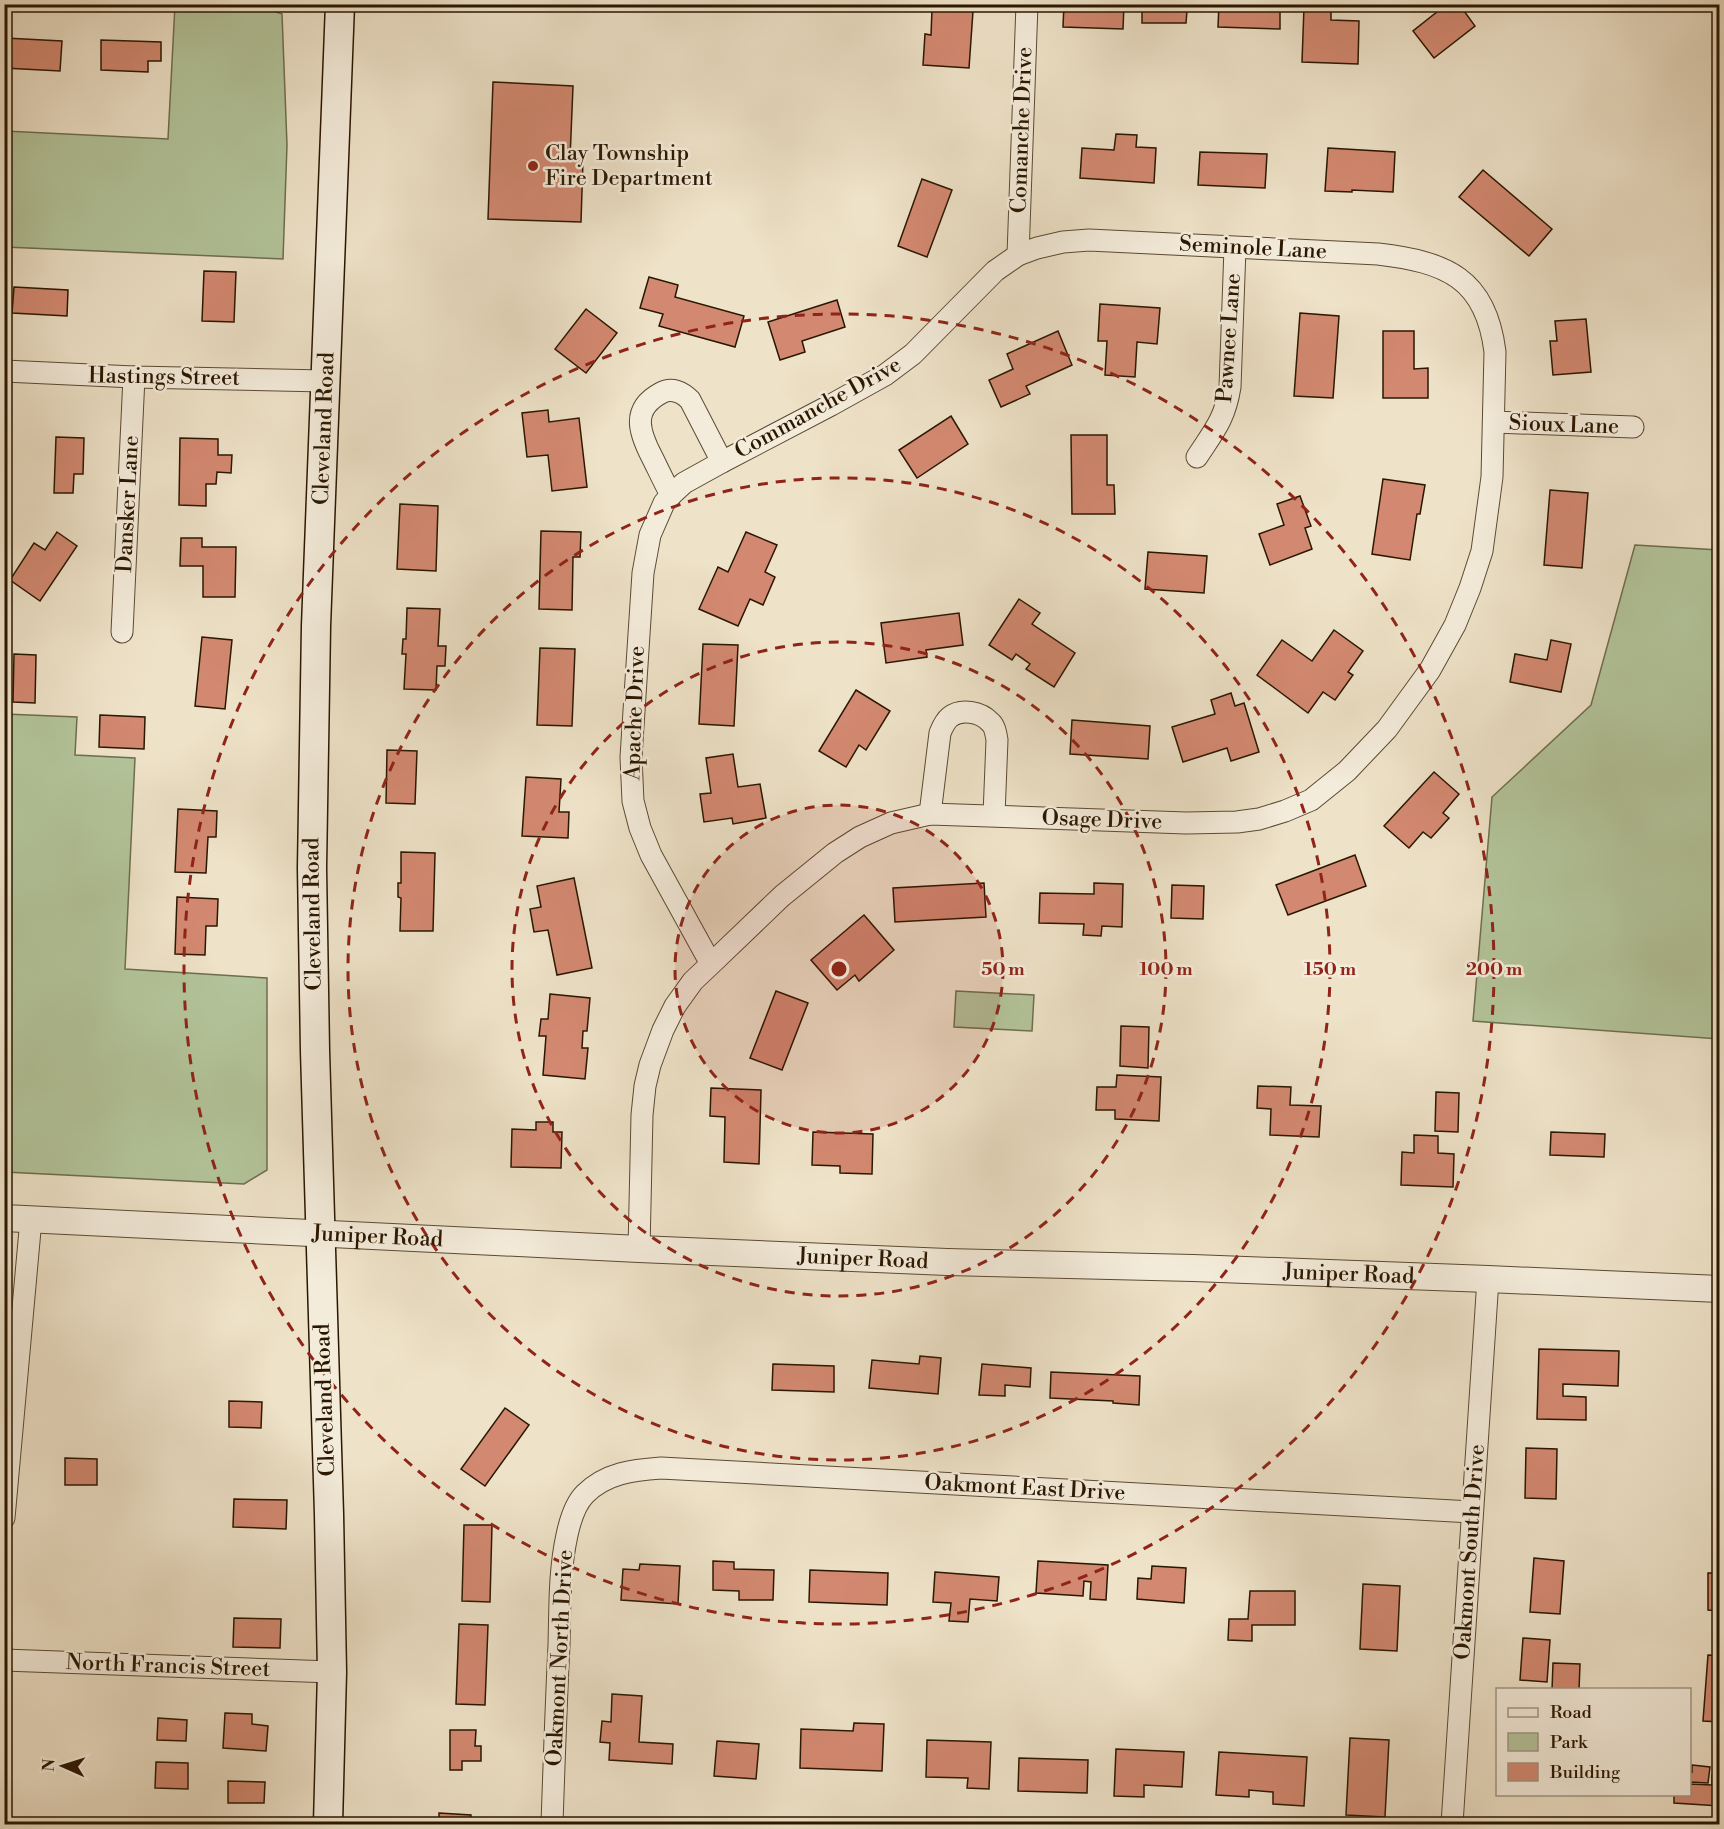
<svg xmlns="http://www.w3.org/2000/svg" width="1724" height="1829" viewBox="0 0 1724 1829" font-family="'Libre Bodoni',serif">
<rect width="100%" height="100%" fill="#eee2c8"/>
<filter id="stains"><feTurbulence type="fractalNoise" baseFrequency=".00333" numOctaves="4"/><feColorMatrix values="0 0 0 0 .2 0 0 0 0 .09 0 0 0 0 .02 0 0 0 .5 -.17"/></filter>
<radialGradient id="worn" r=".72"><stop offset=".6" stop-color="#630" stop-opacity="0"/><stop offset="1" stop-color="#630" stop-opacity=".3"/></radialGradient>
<g fill="#b3c49a" stroke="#6e6e4e" stroke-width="1.5">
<polygon points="175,5 258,5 282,14 287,145 283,259 5,247 5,131 168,139"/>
<polygon points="1635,545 1719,550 1719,1039 1473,1021 1492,797 1591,705"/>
<polygon points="5,714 77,717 75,755 135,758 125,969 267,978 267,1170 244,1184 5,1172"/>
<polygon points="956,991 1034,995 1032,1031 954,1027"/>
</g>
<g fill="#d38971" stroke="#2a1701" stroke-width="1.5">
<polygon points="1064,4 1124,4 1123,29 1063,27"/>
<polygon points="1142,4 1200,4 1200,11 1187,11 1186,23 1142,23"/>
<polygon points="1219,4 1280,4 1280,29 1218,27"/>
<polygon points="1447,4 1459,4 1475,26 1434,58 1413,31"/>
<polygon points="1304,7 1331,8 1331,20 1359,21 1358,64 1302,62"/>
<polygon points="932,9 973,11 969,68 923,65 925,34 931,35"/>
<polygon points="5,38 62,41 60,71 4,68"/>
<polygon points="101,40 161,42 161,61 148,61 148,72 101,70"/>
<polygon points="493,82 573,86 570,159 583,160 581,222 488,219"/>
<polygon points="1116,134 1137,135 1136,147 1156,148 1154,183 1080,178 1082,148 1114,150"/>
<polygon points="1328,148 1395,152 1393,192 1352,190 1352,192 1325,191"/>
<polygon points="1200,152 1267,154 1265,188 1198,185"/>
<polygon points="1483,170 1552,229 1529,256 1459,197"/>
<polygon points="922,179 952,190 927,257 898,246"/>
<polygon points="204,271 236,272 234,322 202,321"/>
<polygon points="649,277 678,285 675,297 744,316 735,347 659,326 663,314 640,308"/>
<polygon points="14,287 68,290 67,316 12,313"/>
<polygon points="837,300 845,327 802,341 805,352 780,360 768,322"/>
<polygon points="1100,304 1160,308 1157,344 1137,342 1135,377 1105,375 1107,341 1098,341"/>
<polygon points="586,309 617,333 586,373 555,349"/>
<polygon points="1300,313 1339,316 1333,398 1294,396"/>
<polygon points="1586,319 1591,372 1553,375 1550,341 1557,341 1555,321"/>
<polygon points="1058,331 1072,365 1026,386 1030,394 1001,407 989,380 1013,369 1007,354"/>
<polygon points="1383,331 1414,331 1414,369 1428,368 1428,398 1383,398"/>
<polygon points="548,410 549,422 579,418 587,487 552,491 548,455 527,457 522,413"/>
<polygon points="951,416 968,444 917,478 899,450"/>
<polygon points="1071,435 1107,435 1107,485 1114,485 1115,514 1072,514"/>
<polygon points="56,437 84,438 83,474 74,474 73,493 54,493"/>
<polygon points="180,438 218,439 218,455 232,455 231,473 217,472 216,484 206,484 206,506 179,505"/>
<polygon points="1383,479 1425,485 1420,514 1417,514 1410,560 1372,554"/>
<polygon points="1550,490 1588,493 1582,568 1544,565"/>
<polygon points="1300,496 1311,526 1305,528 1312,549 1270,565 1259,534 1284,525 1277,504"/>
<polygon points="400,504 438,506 436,571 397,569"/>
<polygon points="541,531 581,532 580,557 573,557 572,610 539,609"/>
<polygon points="57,532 77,546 40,601 10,580 34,543 45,550"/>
<polygon points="746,532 777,545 765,572 775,577 763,605 750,599 738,626 699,609 718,567 728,572"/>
<polygon points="181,538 202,538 202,547 236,547 235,597 203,597 203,566 180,566"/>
<polygon points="1148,552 1207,556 1204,593 1145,589"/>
<polygon points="1019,599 1040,613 1032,624 1075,653 1054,687 1026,669 1030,664 1016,654 1012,660 989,645"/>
<polygon points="407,608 440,609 438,646 446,646 445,666 437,666 436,690 404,689 406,654 402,654 403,639 406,639"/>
<polygon points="959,613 963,645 926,650 927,657 886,663 881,623"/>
<polygon points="1334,630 1363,651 1348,672 1353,675 1335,700 1323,692 1308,713 1257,675 1282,640 1312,661"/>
<polygon points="202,637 232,640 225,709 195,706"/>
<polygon points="1551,640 1571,644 1561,692 1510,682 1515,654 1547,660"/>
<polygon points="703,644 738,645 734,726 699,724"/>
<polygon points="540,648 575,649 572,726 537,725"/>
<polygon points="14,654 36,655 35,703 13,702"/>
<polygon points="856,690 890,711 866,750 859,745 846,767 819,751"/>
<polygon points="1231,693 1235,706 1244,703 1259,752 1231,761 1227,748 1183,762 1172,727 1215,714 1211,700"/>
<polygon points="100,715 145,717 144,749 99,747"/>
<polygon points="1072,720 1150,726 1148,759 1070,754"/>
<polygon points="387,750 417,751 415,804 386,803"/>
<polygon points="733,754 738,787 760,784 766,818 733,824 732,818 704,822 700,794 711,793 706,758"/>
<polygon points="1434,772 1459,794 1443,813 1449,818 1431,838 1423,832 1409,848 1384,826"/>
<polygon points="526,777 561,779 559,812 569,812 568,838 522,836"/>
<polygon points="178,809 217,811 216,837 208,837 206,873 175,872"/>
<polygon points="401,852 435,853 433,931 400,931 401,898 398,897 398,883 401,883"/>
<polygon points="1355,855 1366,886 1288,915 1276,885"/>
<polygon points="574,878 592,968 557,975 548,930 534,932 530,909 541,907 537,886"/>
<polygon points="984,883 986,917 895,922 893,888"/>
<polygon points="1094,883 1123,884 1122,927 1102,926 1101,936 1083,935 1084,924 1039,923 1040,893 1094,894"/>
<polygon points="1172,885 1204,886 1203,919 1171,918"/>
<polygon points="177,897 218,899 217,926 206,926 205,955 175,954"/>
<polygon points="864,915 894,950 859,981 855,975 837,990 811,960"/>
<polygon points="776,991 808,1003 782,1070 750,1058"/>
<polygon points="550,994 590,998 587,1031 583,1031 582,1048 588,1048 585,1079 543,1075 546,1036 539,1036 541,1019 548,1019"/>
<polygon points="1121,1026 1149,1027 1148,1068 1120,1066"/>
<polygon points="1117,1075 1161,1077 1159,1121 1115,1119 1115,1110 1096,1110 1097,1087 1116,1087"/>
<polygon points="1258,1086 1291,1087 1290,1105 1321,1106 1319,1137 1270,1135 1271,1109 1257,1108"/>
<polygon points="711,1088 761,1090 759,1164 724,1162 725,1117 710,1116"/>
<polygon points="1436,1092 1459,1093 1458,1132 1435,1131"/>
<polygon points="536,1122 553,1122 553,1132 562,1132 561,1168 511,1167 512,1129 536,1130"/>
<polygon points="813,1132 873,1134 872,1174 840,1173 840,1166 812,1165"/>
<polygon points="1551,1132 1605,1134 1604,1157 1550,1155"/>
<polygon points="1414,1135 1438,1136 1438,1153 1454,1154 1453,1187 1401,1185 1402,1152 1414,1153"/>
<polygon points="1539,1349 1619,1351 1618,1386 1563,1384 1563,1396 1586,1397 1586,1420 1537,1419"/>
<polygon points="920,1356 941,1358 938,1394 869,1388 872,1360 919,1364"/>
<polygon points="773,1364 834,1366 834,1392 772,1390"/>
<polygon points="982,1364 1031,1368 1030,1387 1005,1385 1005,1396 979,1395"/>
<polygon points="1051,1372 1140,1376 1139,1405 1113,1403 1113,1401 1050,1398"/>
<polygon points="229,1401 262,1402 261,1428 229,1427"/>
<polygon points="505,1408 529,1425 485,1486 461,1469"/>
<polygon points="1526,1448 1557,1449 1556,1499 1525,1498"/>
<polygon points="65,1458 97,1459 97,1485 65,1485"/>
<polygon points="234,1499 287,1500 286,1529 233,1527"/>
<polygon points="464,1525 492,1525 490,1602 462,1601"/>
<polygon points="1534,1558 1564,1561 1560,1614 1530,1612"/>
<polygon points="713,1561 734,1562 734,1569 774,1570 773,1600 739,1600 739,1591 713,1590"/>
<polygon points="1038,1561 1108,1565 1106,1600 1090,1599 1091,1582 1084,1581 1083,1596 1036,1593"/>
<polygon points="640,1564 680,1566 678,1604 621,1600 623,1569 639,1570"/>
<polygon points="1152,1566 1186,1568 1184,1603 1137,1599 1138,1578 1151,1579"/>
<polygon points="810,1570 888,1573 887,1605 809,1602"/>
<polygon points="935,1572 999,1577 997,1601 970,1599 968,1622 949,1621 951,1603 933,1602"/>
<polygon points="1708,1573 1720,1573 1720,1611 1708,1610"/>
<polygon points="1363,1584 1400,1586 1397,1651 1360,1649"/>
<polygon points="1250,1591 1295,1591 1295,1625 1252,1625 1252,1641 1228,1640 1229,1619 1248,1619"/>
<polygon points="234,1618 281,1619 280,1648 233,1647"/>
<polygon points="459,1624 488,1625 485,1705 456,1704"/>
<polygon points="1523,1638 1550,1640 1547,1682 1520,1680"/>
<polygon points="1708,1655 1720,1656 1720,1722 1703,1721"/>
<polygon points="1553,1663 1580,1664 1579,1690 1552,1690"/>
<polygon points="612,1694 642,1696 639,1742 673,1744 672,1764 609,1760 610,1743 600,1742 602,1721 611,1722"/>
<polygon points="225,1713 252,1714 252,1724 268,1726 266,1751 223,1748"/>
<polygon points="158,1718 187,1720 186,1741 157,1740"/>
<polygon points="854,1723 884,1724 882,1771 800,1768 801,1729 853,1731"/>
<polygon points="450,1730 476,1730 475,1746 481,1746 481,1761 462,1761 462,1770 450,1770"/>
<polygon points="1350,1738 1389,1740 1385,1817 1346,1815"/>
<polygon points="927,1740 991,1742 989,1789 967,1788 968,1778 926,1777"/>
<polygon points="717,1741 759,1744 756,1779 714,1776"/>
<polygon points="1116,1749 1184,1752 1182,1787 1144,1785 1144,1797 1114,1796"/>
<polygon points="1219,1752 1307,1757 1304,1806 1273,1804 1273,1792 1249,1790 1249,1797 1216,1795"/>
<polygon points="1019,1758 1088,1760 1087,1793 1018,1791"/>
<polygon points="156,1762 188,1763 188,1789 155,1788"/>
<polygon points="1692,1765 1710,1767 1708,1783 1690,1782 1690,1771 1692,1772"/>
<polygon points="1712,1775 1720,1775 1720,1806 1674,1803 1674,1794 1690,1794 1690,1784 1712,1785"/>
<polygon points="228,1781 265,1782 264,1803 228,1803"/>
<polygon points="439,1813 471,1815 470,1824 439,1824"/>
<polygon points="1524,1820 1559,1822 1559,1824 1523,1824"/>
</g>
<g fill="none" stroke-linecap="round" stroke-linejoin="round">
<g stroke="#5b4a33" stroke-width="23">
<g id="minor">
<polyline points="1018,255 1027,4"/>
<polyline points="4,371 134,377 325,381"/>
<polyline points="1494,422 1633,427"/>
<path d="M1197,457C1214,431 1225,419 1230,387L1235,248"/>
<path d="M671,495C664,482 658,469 652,457C639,432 631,409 661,393C672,387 682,392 690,400L722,462"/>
<polyline points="122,632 134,377"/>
<path d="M930,814L940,733C942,728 945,721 950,717C961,708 981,712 990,722C995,726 996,734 997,740L994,815"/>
<path d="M639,1249L642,1115L645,1086L650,1065L663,1030L675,1006L693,981L711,964L782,896L835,853L860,837L891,823L930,814L1186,823L1237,822L1259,819L1285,811L1311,800L1347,771L1387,729L1430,670L1455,625L1470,588L1482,551L1492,477L1495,352C1486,278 1446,262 1378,254L1089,240L1063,242L1037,248L1018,255L995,271L913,354L885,375L831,405L722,462L684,483L671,495L664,503L650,535L643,573L631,757L633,801L640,828L651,855L711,964"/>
<polyline points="4,1518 31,1219"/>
<polyline points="4,1660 332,1672"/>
<path d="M552,1824C554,1765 556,1705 559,1645C560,1609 559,1571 567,1535C570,1521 575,1504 585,1494C606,1473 633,1470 661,1468L1472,1512"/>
<polyline points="1452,1824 1488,1279"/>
</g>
</g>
<g stroke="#5b4a33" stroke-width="28">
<g id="tertiary">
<path id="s1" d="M4,1218L639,1249L947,1262L1193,1268L1488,1279L1720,1289"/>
</g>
</g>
<g stroke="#2a1701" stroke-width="31">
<g id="secondary">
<path id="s2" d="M328,1824L332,1672L329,1514L315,1051L312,868L316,626L340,4"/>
</g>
</g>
<use href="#minor" stroke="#f4ecdb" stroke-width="21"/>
<use href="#tertiary" stroke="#f4ecdb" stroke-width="26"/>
<use href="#secondary" stroke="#f4ecdb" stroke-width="28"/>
</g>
<circle cx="839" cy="969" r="164" fill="#8f2418" fill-opacity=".12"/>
<g fill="none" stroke="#8f2418" stroke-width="3" stroke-dasharray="10 8">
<circle cx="839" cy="969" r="164"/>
<circle cx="839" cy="969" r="327"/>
<circle cx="839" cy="969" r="491"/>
<circle cx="839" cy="969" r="655"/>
</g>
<circle fill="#8f2418" stroke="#f4ecdb" stroke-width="2" cx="533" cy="166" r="6"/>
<g text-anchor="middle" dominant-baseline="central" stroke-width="5" stroke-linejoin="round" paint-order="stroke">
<g font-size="22" fill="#2a1701" stroke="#f4ecdb">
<text transform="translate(1022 130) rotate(-88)">Comanche Drive</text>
<text transform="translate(1253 248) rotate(3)">Seminole Lane</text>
<text transform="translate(1229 338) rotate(-86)">Pawnee Lane</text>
<text transform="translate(164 377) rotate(1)">Hastings Street</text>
<text transform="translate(818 408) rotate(-29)">Commanche Drive</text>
<text transform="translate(1564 425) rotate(2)">Sioux Lane</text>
<text stroke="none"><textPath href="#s2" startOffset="1396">Cleveland Road</textPath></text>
<text transform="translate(128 504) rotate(-87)">Dansker Lane</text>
<text transform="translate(635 713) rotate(-88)">Apache Drive</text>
<text transform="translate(1102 820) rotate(2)">Osage Drive</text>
<text transform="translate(313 914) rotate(-91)">Cleveland Road</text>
<text stroke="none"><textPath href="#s1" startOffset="374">Juniper Road</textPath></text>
<text stroke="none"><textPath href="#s1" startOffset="860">Juniper Road</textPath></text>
<text stroke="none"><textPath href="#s1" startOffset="1346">Juniper Road</textPath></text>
<text transform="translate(325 1400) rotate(-92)">Cleveland Road</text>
<text transform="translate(1025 1488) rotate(3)">Oakmont East Drive</text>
<text transform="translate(1470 1552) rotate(-86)">Oakmont South Drive</text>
<text transform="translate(560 1658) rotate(-87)">Oakmont North Drive</text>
<text transform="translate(168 1666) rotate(2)">North Francis Street</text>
</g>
<g font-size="22" fill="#2a1701" stroke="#f4ecdb" text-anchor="start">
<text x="545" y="153">Clay Township<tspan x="545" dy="25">Fire Department</tspan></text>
</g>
</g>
<circle cx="839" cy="969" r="9" fill="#8f2418" stroke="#f4ecdb" stroke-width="3"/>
<g font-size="18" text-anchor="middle" font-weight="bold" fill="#8f2418" stroke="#f4ecdb" stroke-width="5" stroke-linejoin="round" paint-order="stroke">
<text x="1003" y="975">50 m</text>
<text x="1166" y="975">100 m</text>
<text x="1330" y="975">150 m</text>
<text x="1494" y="975">200 m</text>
</g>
<rect width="1724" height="1829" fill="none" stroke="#eee2c8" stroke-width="24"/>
<rect x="6" y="6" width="1712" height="1817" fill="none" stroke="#2a1701" stroke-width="3"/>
<rect x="12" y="12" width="1700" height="1805" fill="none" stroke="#2a1701" stroke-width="1.5"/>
<rect x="1496" y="1688" width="195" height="108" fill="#f4ecdb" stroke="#a39784" stroke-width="1.5"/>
<rect x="1508" y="1708" width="30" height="9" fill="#f4ecdb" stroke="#a39784" stroke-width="1.5"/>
<text x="1550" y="1718" font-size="18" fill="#2a1701">Road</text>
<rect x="1508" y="1733" width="30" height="18" fill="#b3c49a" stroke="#a39784" stroke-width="1.5"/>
<text x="1550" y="1748" font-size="18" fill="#2a1701">Park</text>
<rect x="1508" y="1763" width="30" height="18" fill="#d38971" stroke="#a39784" stroke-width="1.5"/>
<text x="1550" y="1778" font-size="18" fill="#2a1701">Building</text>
<g transform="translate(63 1766) rotate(273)" stroke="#f4ecdb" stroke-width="4.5" paint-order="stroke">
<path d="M0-4.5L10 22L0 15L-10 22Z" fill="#2a1701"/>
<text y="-9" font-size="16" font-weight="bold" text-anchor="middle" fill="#2a1701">N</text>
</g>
<rect width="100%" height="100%" filter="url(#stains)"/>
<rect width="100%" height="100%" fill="url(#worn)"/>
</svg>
